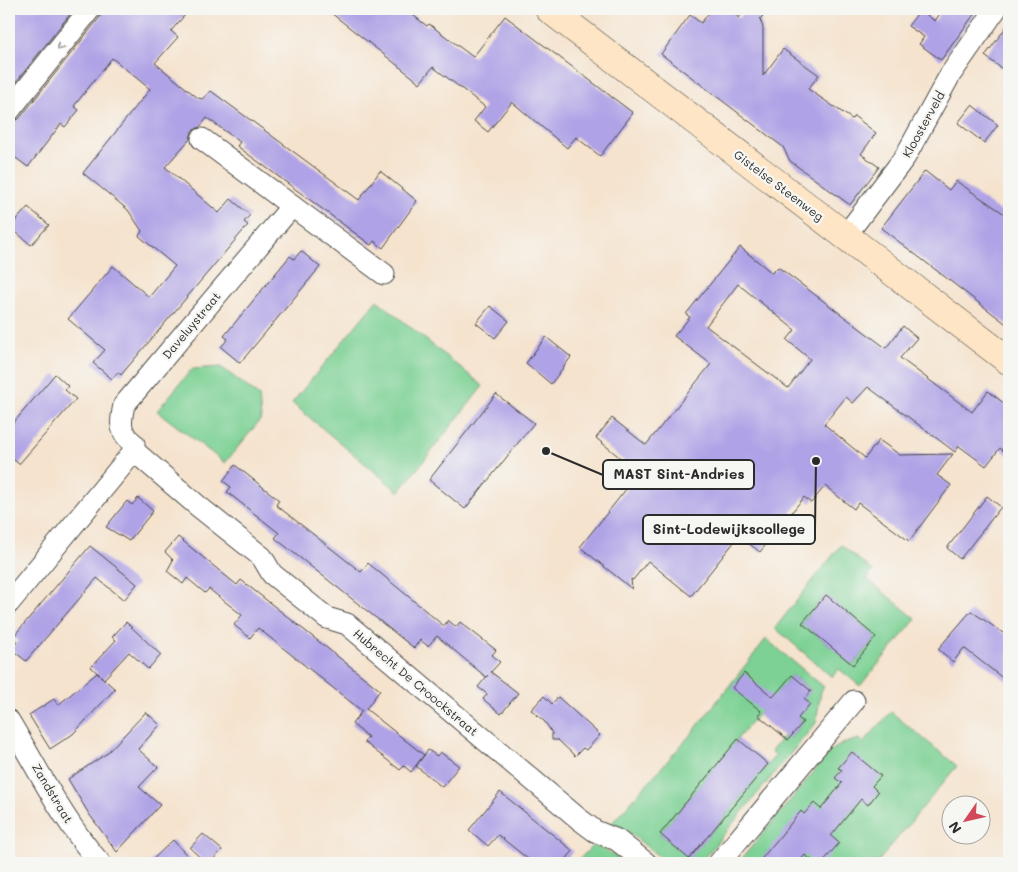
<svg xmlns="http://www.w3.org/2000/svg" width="1018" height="872" viewBox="0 0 1018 872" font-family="Mali,sans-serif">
<rect width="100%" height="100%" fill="#f6f6f2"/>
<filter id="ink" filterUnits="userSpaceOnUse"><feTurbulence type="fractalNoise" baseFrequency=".02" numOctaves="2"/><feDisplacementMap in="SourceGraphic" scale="10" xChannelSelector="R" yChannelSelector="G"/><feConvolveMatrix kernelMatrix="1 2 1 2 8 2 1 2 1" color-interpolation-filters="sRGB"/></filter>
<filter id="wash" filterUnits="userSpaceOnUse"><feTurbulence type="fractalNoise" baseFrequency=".0096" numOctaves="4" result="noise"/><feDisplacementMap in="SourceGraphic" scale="20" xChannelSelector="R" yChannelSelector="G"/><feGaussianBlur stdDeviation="1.12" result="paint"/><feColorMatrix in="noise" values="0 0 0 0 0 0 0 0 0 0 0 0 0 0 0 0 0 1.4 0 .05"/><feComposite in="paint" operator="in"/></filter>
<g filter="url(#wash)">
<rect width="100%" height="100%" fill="#f5e3ce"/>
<g fill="#7dd194" stroke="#547e60" fill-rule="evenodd">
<polygon points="377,300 483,386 399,492 292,403"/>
<polygon points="221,367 259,396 261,419 225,463 157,411 192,369"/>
<path d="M841,545L873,571L867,579L916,619L860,686L839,669L832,677L775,628ZM826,595L876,637L853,665L802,623Z"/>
<path d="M766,639L824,687L821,691L816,723L700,863H667L626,830L612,823L693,732ZM792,675L811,690L804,699L810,704L798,717L803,722L790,738L785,734L771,751L776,755L763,770L733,744ZM717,765L746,790L734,805L729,801L728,813L689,858L660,834Z"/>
<polygon points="891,712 957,766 877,863 798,863 802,859 771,848 758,863 738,863 831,751 842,744 859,739 863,743"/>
<polygon points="593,845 611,853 624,863 576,863"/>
</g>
<g id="blocks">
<g fill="#afa2e6" fill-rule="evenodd">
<polygon points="9,9 74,9 9,91"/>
<polygon points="102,9 190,9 171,31 178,37 155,63 198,98 202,99 211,91 359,200 380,171 417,201 383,248 374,241 371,245 237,146 240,142 207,118 200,127 192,131 190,139 165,167 219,213 231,199 250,215 244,222 248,225 121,375 118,372 112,379 93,363 105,350 68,319 113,266 149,297 175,266 139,236 142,231 128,210 83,173 150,89 112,58 74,106 79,110 65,127 61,124 28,167 9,153 9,123 19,119 100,17"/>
<polygon points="326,9 405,9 427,26 429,24 473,57 505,16 633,113 600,156 576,137 567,148 512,102 488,132 474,121 485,107 470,95 433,67 420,83"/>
<polygon points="712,9 727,9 739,18 746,9 754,9 763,16 760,19 763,28 763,76 783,49 819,75 808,89 852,119 854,116 876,133 861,154 879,167 850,205 790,161 783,147 661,54 690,15 701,23"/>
<polygon points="943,9 978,9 941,60 919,44 924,37 908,26 920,10 935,21"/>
<polygon points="1009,23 1009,74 985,56"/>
<polygon points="972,105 998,125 984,143 958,123"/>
<polygon points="925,171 949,190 956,181 1009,217 1009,326 881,228"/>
<polygon points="28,207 49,225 31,245 10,227"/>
<path d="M740,247L772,273L778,267L886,348L903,326L917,338L900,358L972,412L988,391L1009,407V456L1000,448L986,466L959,446L955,452L868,387L853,403L846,397L824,424L865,458L879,440L900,455L953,454L937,475L951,485L909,541L858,503L854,509L825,486L811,503L804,497L760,552L739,536L691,596L648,561L633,580L631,579L632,589L580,547L639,473L596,438L612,418L646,445L711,364L674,336L690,317L686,314ZM738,284L795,330L787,340L810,359L788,388L706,326Z"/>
<polygon points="301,251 320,267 240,363 221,347 228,339 224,336 290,256 294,259"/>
<polygon points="490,306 509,321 495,338 476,323"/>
<polygon points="546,337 571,357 551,384 526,363"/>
<polygon points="55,374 68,386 65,390 76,399 19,464 9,456 9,428"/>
<polygon points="496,394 534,423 465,509 429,480"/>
<polygon points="235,465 279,500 276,505 361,572 368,563 444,626 448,620 456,627 460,622 496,650 492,655 500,662 491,672 518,693 501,714 483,699 487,694 478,687 488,675 486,677 437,636 428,646 420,640 414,648 275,538 279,533 227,492 231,487 223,481"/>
<polygon points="987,496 1001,507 960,559 947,548"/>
<polygon points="138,498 153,511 129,541 106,527 127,501 132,505"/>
<polygon points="178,537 237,585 241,580 380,690 366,709 424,755 411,772 404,766 400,770 364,742 368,737 352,724 362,711 258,628 250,638 234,625 242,615 209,589 205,593 187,578 183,584 167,571 173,560 165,552"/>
<polygon points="90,546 137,584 124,600 97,578 26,661 11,649 18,641 13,637"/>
<polygon points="826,595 876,637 853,665 802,623"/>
<polygon points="971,611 1009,637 1009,683 964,648 953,662 938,649"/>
<polygon points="126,622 161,655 148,669 129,652 104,679 91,667 116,640 112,637"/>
<polygon points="97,673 115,689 73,734 50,749 29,715 54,699 58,705"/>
<polygon points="744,673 773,697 792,675 811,691 804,699 810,704 798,718 803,722 788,740 758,715 761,711 732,688"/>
<polygon points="544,696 552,704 558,697 600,735 586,750 583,748 575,756 558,740 552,740 552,733 545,722 531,710"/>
<polygon points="146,712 160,725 138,749 158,767 139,787 160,805 117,852 89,814 68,779 106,754"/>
<polygon points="738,739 768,764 689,859 660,834"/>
<polygon points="428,750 437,756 440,752 459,766 442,787 416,766"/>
<polygon points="852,752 881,776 872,786 878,792 868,805 861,799 831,836 839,843 822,863 816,863 805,855 798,863 758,863 801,811 804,814 814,803 821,809 842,783 835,778 842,770 838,768"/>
<polygon points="500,792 573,851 563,863 533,863 498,835 488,846 469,830"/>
<polygon points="203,834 222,850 210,863 206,863 190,848"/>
<polygon points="173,840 194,863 149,863"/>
</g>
</g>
</g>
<g filter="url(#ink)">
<use href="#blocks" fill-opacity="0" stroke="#494743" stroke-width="1"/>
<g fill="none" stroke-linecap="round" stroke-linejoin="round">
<g stroke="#494743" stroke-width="23">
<g id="minor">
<polyline points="9,111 90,9"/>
<polyline points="202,139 292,206"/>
<polyline points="846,235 905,157 950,75 996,9"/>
<path d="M134,451V444C119,432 120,423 124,405L292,206L384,274"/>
<polyline points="9,603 134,451 198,506 262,557 272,574 327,618 347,624 579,819 595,831 617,840 646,863"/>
<path d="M9,721C38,769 63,821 100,863"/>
<polyline points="719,863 854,701"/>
</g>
</g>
<g stroke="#494743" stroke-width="29">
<polyline id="secondary" points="549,9 1009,361"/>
</g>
<use href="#minor" stroke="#fff" stroke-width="21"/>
<use href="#secondary" stroke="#fde5c5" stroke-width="28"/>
</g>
<defs><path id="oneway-chevron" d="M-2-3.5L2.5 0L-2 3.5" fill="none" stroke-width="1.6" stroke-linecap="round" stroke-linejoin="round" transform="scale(1.25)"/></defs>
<use stroke="#a0a0a0" href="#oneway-chevron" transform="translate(60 47) rotate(129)"/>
</g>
<g text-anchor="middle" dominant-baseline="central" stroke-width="5" stroke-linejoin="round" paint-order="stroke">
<g font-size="12" fill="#2b2b2b" stroke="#f6f6f2">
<text transform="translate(923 124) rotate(-61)">Kloosterveld</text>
<text transform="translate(779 185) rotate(37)">Gistelse Steenweg</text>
<text transform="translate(191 325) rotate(-50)">Daveluystraat</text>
<text transform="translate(416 682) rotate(40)">Hubrecht De Croockstraat</text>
<text transform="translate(53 793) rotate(59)">Zandstraat</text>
</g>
</g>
<path fill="none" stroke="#2b2b2b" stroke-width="2" d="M546 451L603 475M816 461L815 529"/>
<g fill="#2b2b2b" stroke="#f6f6f2" stroke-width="2">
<circle cx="546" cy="451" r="5"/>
<circle cx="816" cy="461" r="5"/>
</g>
<g fill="#f6f6f2" stroke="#2b2b2b" stroke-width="2">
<rect x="603" y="460" width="151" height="29" rx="5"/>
<rect x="643" y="515" width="172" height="29" rx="5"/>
</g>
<g font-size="14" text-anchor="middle" font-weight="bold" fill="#2b2b2b">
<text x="679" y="479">MAST Sint-Andries</text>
<text x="729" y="534">Sint-Lodewijkscollege</text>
</g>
<rect width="1018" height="872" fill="none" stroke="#f6f6f2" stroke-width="30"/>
<g transform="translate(966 820) rotate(236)"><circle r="24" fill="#f6f6f2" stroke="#a5a5a2"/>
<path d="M0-4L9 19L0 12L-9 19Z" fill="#d1495b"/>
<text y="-8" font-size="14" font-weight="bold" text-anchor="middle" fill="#2b2b2b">N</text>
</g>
</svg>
